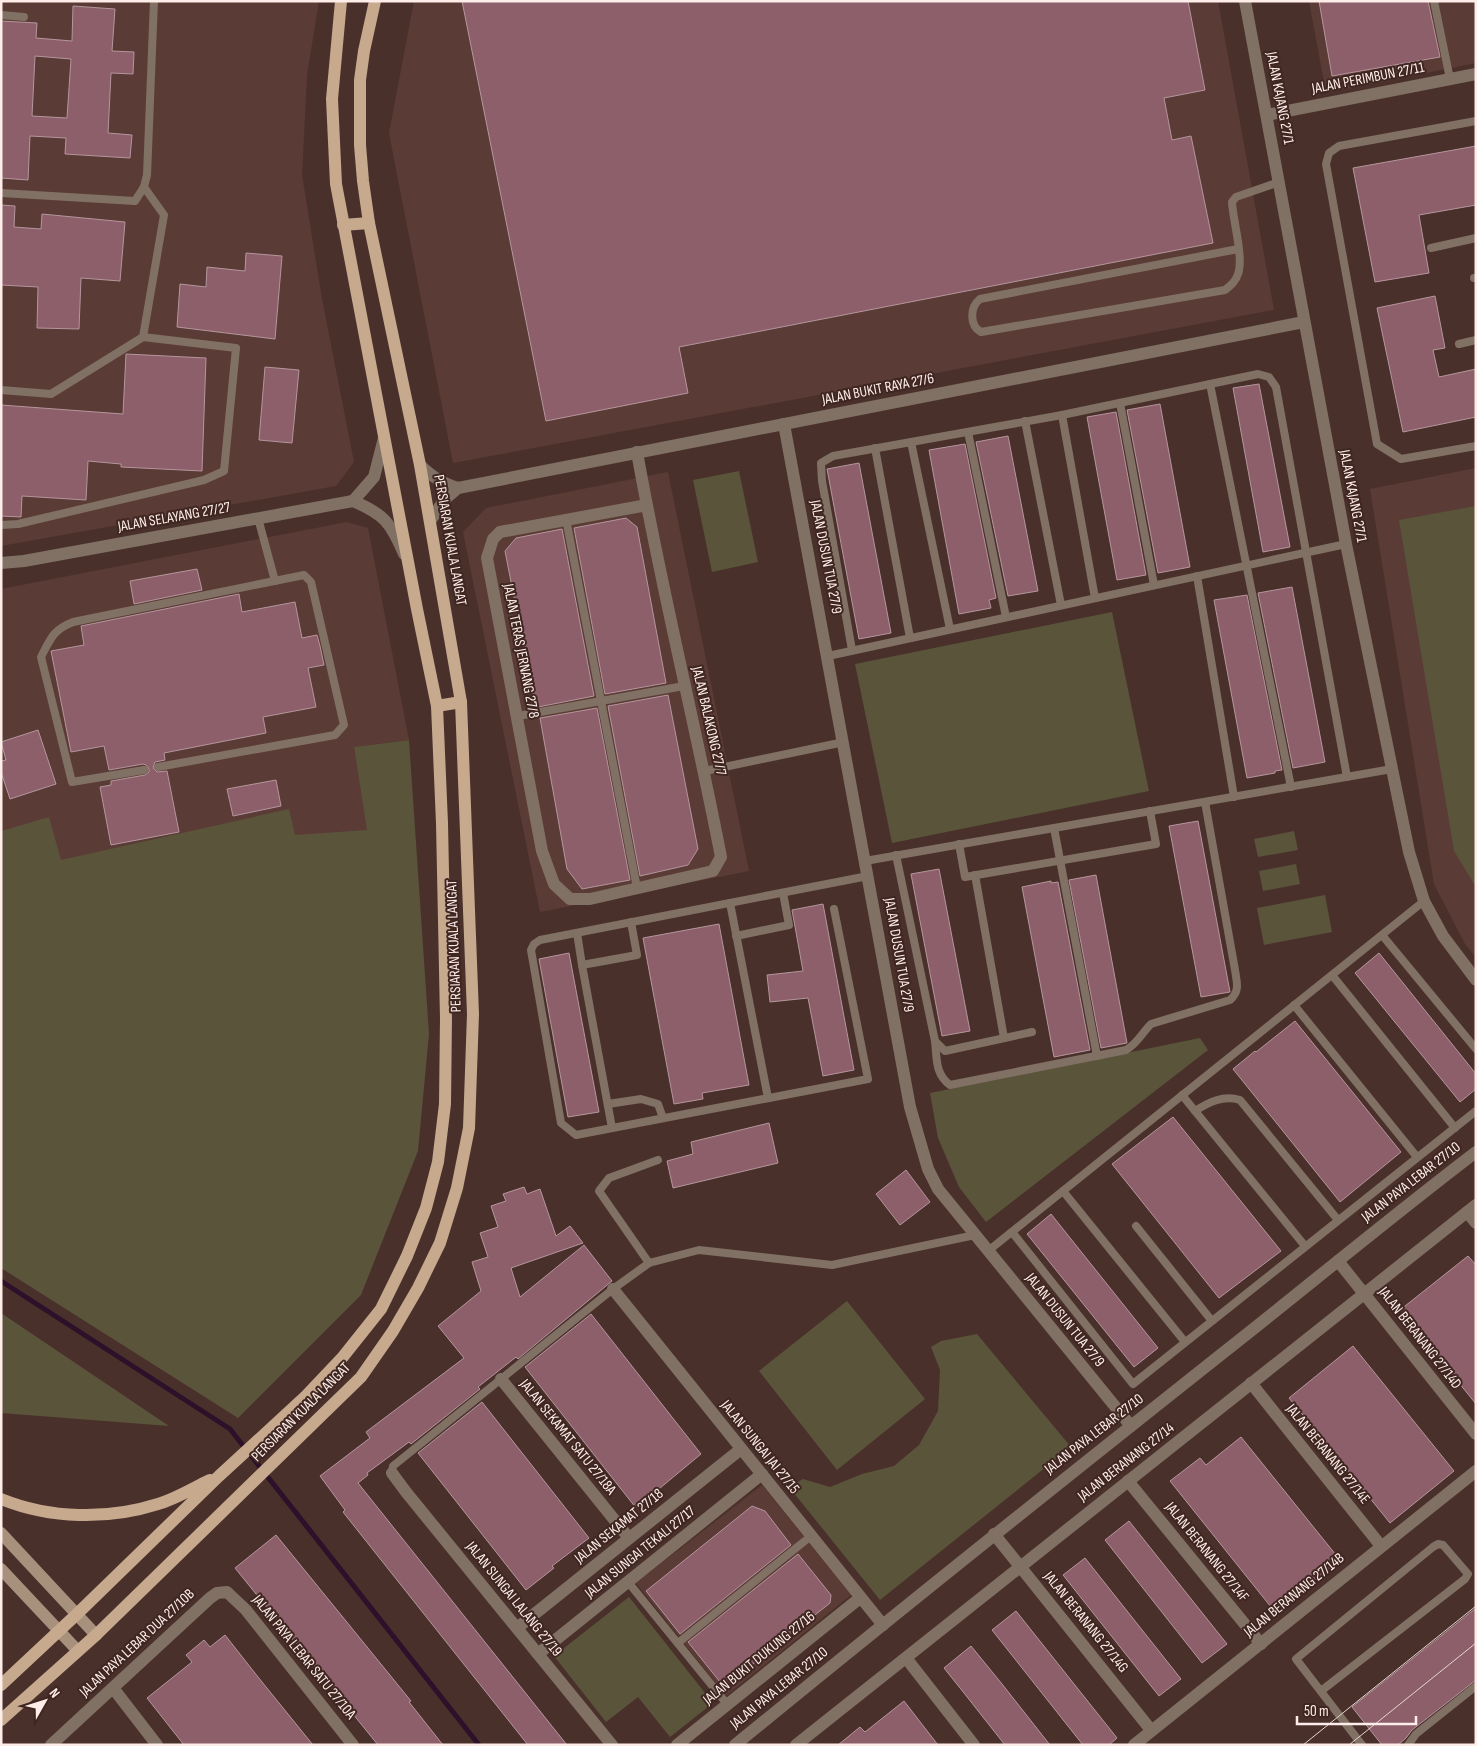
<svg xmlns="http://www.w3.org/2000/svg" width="1477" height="1746" viewBox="0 0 1477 1746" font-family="'Sofia Sans Condensed',sans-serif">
<rect width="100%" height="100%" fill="#4a302b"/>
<g fill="#5b3b35">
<polygon points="1,1 319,1 307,75 302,175 322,299 354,462 336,486 1,546"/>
<polygon points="414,1 1218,1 1274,310 453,463 389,133"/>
<polygon points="1309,1 1476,1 1476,63 1326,93"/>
<polygon points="1476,468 1476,957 1465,944 1434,884 1370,489"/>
<polygon points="668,472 749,871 540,912 463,532 486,508"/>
<polygon points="347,522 368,528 409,740 354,747 368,830 1,1103 1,589"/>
<polygon points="762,1485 851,1595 726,1696 636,1583"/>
</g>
<g fill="#5a543b">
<polygon points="739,471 758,562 712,572 693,480"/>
<polygon points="1476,506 1476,887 1454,851 1399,520"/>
<polygon points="1112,612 1149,791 892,843 855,664"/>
<polygon points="409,740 429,1034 418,1151 361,1295 238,1418 1,1268 1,831 49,817 61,860 289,809 295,835 367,830 354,747"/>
<polygon points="1294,831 1298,850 1258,857 1254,839"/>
<polygon points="1296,864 1300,884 1263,891 1259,871"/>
<polygon points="1325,895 1332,932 1264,945 1257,908"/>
<polygon points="1200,1038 1208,1050 986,1222 959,1187 938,1138 930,1093"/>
<polygon points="847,1301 925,1399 837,1470 759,1371"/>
<polygon points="1,1313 169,1426 1,1413"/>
<polygon points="977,1334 1071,1447 880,1600 789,1487 803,1479 830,1487 862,1474 894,1466 919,1445 938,1411 940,1370 931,1347 941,1341"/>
<polygon points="629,1597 713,1703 670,1737 638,1697 606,1722 554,1656"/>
</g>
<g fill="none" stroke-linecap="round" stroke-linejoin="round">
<polyline stroke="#2d1029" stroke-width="5" points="1,1281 230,1429 479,1745"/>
</g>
<g fill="#8d5f6b" stroke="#b5969d" fill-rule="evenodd">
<polygon points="462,1 1188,1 1205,90 1164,98 1172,140 1191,136 1213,243 679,347 688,393 546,421"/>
<polygon points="1319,1 1428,1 1440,57 1332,76"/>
<path d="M73,6L115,9L112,51L134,52L133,74L111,73L108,133L132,135L130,158L65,154L66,138L30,136L28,180L1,178V21L37,23L36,38L72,41ZM35,56L71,59L67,118L32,116Z"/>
<polygon points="1476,146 1476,205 1419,215 1429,273 1375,282 1353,168"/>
<polygon points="1,205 15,206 14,227 41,229 42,214 125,222 120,281 81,278 79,329 37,328 38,287 1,285"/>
<polygon points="246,253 282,256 275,339 177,327 180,284 206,287 207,267 245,271"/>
<polygon points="1435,296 1445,348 1433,350 1439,377 1476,369 1476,417 1403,432 1377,308"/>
<polygon points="126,354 206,358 202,471 121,467 121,464 88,461 86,500 22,496 21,517 1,516 1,405 123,414"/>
<polygon points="265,367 299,370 292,443 259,440"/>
<polygon points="1259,384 1290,547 1263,552 1233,388"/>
<polygon points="1160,404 1190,567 1158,573 1127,410"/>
<polygon points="1116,412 1146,575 1117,580 1087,417"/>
<polygon points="1008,436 1038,591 1008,596 976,442"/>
<polygon points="965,444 996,598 989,600 991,608 959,614 929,450"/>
<polygon points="859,463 891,633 859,639 827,469"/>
<polygon points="626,518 637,527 666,683 605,694 574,528"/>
<polygon points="562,529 594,696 538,707 538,705 535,705 505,551 516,538"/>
<polygon points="197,569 202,590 134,604 130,581"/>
<polygon points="1292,587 1325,762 1293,768 1258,593"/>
<polygon points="239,594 242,612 295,602 302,638 317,635 320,646 324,665 308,668 316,707 263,717 266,733 164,753 165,760 155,762 153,768 157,772 167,771 179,832 111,845 100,787 111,785 111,781 145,775 149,772 149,769 146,765 143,764 109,770 104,746 71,752 51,651 84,645 81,626"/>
<polygon points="1247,595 1282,770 1275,771 1275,773 1247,778 1214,600"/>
<polygon points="668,695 698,849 688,865 640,876 608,706"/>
<polygon points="597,708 630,880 582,889 567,869 540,718"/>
<polygon points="38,730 56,784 10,799 1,772 1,761 6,760 1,742"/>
<polygon points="276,780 281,806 233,816 227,789"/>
<polygon points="1198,821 1230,992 1201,997 1169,826"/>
<polygon points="939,869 970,1031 942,1036 911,874"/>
<polygon points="1096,875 1127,1043 1101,1048 1069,880"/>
<polygon points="1051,881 1051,883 1058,882 1090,1050 1054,1057 1022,887"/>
<polygon points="823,904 854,1070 823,1076 808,998 770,1002 767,975 803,971 792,910"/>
<polygon points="719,924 749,1085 702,1093 703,1099 674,1104 643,938"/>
<polygon points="569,953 599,1112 568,1117 539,959"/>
<polygon points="1379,953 1476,1074 1476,1089 1460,1102 1355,973"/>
<polygon points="1295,1021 1401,1152 1340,1202 1233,1069 1255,1051 1256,1052"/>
<polygon points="1173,1117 1281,1251 1219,1298 1112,1164"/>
<polygon points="769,1123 778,1163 673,1188 667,1161 693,1154 691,1142"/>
<polygon points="906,1170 930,1202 900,1225 876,1194"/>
<polygon points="524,1187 527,1194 540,1189 556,1236 570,1226 583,1243 511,1268 520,1297 584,1245 612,1281 518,1359 516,1357 478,1387 480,1389 411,1444 409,1442 367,1473 368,1475 358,1483 567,1745 528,1745 343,1512 345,1510 320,1476 370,1438 366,1432 464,1358 438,1326 481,1291 472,1262 488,1257 480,1233 498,1227 491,1206 506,1201 503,1194"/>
<polygon points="1051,1214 1158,1348 1134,1367 1027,1234"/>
<polygon points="1468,1256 1476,1265 1476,1404 1400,1310"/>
<polygon points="591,1314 701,1454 636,1508 525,1367"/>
<polygon points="1353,1346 1454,1471 1390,1523 1289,1398"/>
<polygon points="482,1402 589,1538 552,1566 554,1568 526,1590 418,1453"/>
<polygon points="1241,1437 1340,1560 1275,1612 1170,1481 1200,1458 1206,1465"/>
<polygon points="752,1506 765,1511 791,1545 680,1634 646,1591"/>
<polygon points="1129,1521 1227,1644 1202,1663 1105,1540"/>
<polygon points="276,1535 411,1701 409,1702 443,1745 378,1745 235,1568"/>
<polygon points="798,1554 831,1595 830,1603 724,1687 688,1642"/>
<polygon points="1085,1558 1181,1679 1159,1696 1063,1575"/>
<polygon points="1476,1608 1476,1680 1412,1730 1406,1738 1398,1745 1382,1745 1352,1707"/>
<polygon points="1016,1611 1117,1738 1109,1745 1083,1745 992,1630"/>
<polygon points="225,1635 258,1677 313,1745 184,1745 147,1698 192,1662 186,1655 204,1640 210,1647"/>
<polygon points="971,1646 1002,1684 1050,1745 1005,1745 964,1693 944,1668"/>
<polygon points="904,1701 938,1745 838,1745 860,1727 865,1732"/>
</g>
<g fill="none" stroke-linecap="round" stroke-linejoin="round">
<g stroke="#807164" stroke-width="8">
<polyline points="1434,1 1450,79"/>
<polyline points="1,15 24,17"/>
<polyline points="1476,121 1339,146 1329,153 1326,164 1377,444 1401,459 1476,446"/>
<polyline points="1,193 135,201 144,187 147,175 154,1"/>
<polyline points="1431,248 1476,238"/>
<path d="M1238,249L980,299C970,307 969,325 981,332L1225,290C1231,285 1236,281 1238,274C1244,258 1233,221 1232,202L1236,197L1279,182"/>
<polyline points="1474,278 1476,278"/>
<polyline points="1459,344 1476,340"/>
<polyline points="1210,384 1291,787"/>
<polyline points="1,390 51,394 143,337 164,215 144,187"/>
<polyline points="1120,403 1154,585"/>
<polyline points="1062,415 1095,598"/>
<polyline points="1025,421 1061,605"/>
<polyline points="968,432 1006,617"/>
<polyline points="911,442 950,629"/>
<polyline points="875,448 910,638"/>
<polyline points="258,518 275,581"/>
<polyline points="566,519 637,888"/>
<polyline points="1,525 18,524 204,480 224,471 236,348 143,337"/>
<polyline points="1197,576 1234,797"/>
<polyline points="852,650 822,481 821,463 833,456 1062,415 1258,374 1269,377 1276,387 1347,777"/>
<polyline points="828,656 1346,544"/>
<polyline points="518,716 684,686"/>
<path d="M144,770L72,782L41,657C51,638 53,630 73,622L304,575L311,582L344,725L335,735L158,767"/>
<polyline points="705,771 844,742"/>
<polyline points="1054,828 1097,1056"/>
<polyline points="959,844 965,877 1156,844 1150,811"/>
<polyline points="896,855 935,1041 945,1051 1032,1032"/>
<polyline points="865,861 1392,769"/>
<polyline points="975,875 1004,1038"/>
<polyline points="730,903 768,1098"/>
<polyline points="834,909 868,1079 576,1135 561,1123 531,950 534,944 540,940 868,876"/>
<polyline points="577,933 582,965"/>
<polyline points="1382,935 1476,1049"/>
<polyline points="736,936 789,925 783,893"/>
<polyline points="1332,975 1455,1128"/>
<polyline points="1294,1005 1417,1157"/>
<path d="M935,1041C937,1059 935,1074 950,1085L1126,1050C1137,1044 1142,1033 1151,1024L1230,1000C1240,991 1237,983 1235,970L1205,802"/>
<polyline points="1182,1095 1305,1246"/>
<polyline points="608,1104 641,1099 658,1104 663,1118"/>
<path d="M1195,1111C1209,1102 1223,1095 1240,1100L1338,1220"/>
<polyline points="612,1128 582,965 637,955 631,922"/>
<polyline points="1063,1191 1185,1342"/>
<polyline points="1136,1226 1212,1321"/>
<polyline points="1012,1232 1133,1384 1476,1111"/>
<polyline points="988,1251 1424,901"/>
<polyline points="649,1263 599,1191 609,1178 658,1160"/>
<polyline points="392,1473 393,1466 613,1289 649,1263 699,1250 832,1265 975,1235"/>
<polyline points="628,1582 727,1704"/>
<polyline points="678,1643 811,1536"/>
<polyline points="1321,1691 1465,1579 1468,1574 1443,1545 1438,1544 1433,1547 1296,1659 1362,1745"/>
<polyline points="1408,1745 1416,1734 1476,1686"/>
</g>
<g stroke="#807164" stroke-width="12">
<polyline points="1245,1 1346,544 1409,852 1424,901 1443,936 1476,980"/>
<polyline points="1267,115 1476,74"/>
<polyline points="784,424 910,1107 928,1169 938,1189 1131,1426"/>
<path d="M637,452C661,588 695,722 721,857L713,871L590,899H570L554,884L542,851L487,558L493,539L500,532L647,505"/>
<path d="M420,465C432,477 442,483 458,488"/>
<polyline points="353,501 374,477 384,438"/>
<polyline points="430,521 445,499 458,488 1304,322"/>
<path d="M1,563L24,561L353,501C384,514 391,523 404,554"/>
<polyline points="1467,1212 1476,1223"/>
<polyline points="1338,1261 1476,1434"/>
<polyline points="613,1289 883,1625"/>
<polyline points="501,1379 629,1538"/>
<polyline points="1251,1383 1381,1546"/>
<polyline points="392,1473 406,1492 612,1745"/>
<polyline points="1128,1481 1261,1644"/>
<polyline points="994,1534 1151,1730"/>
<polyline points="517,1628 741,1449"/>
<polyline points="538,1654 762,1474"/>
<polyline points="906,1658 974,1745"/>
<polyline points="113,1688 157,1745"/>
<polyline points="51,1745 210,1598 217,1593 227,1592 246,1610 353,1745"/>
<polyline points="677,1745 860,1598"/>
<path d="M735,1745C906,1605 1079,1467 1252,1330C1326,1271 1400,1210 1476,1152"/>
<polyline points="796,1745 1476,1205"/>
<polyline points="1134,1745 1476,1471"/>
</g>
<g stroke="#a8917c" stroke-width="12">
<polyline points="1,1533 96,1635"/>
<polyline points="1,1569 78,1651"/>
</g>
<g stroke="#c7a98e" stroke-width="12">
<polyline points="343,225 369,223"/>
<polyline points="437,706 461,702"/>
<path d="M1,1499C50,1519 108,1520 158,1504C176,1499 193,1488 210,1480"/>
<polyline points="1,1685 77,1614 219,1476 306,1396 342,1358 381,1309 407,1256 426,1208 438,1162 445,1104 446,1018 442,823 437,706 417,609 336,184 332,99 341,1"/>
<polyline points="1,1720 96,1635 361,1377 393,1331 418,1288 440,1243 457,1188 469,1128 473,1014 461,702 420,465 369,223 363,181 360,145 360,80 364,51 375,1"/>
</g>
<g stroke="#e7d5d1" stroke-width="1">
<polyline points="1303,1745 1476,1606"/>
<polyline points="1349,1745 1476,1643"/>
</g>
</g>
<g text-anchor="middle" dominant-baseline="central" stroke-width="4" stroke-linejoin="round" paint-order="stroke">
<g font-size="15" fill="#feede9" stroke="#3f2621">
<text transform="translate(1368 78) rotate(-11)">JALAN PERIMBUN 27/11</text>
<text transform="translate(1280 98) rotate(79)">JALAN KAJANG 27/1</text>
<text transform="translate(878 389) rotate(-11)">JALAN BUKIT RAYA 27/6</text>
<text transform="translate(1353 496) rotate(79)">JALAN KAJANG 27/1</text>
<text transform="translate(174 517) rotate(-10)">JALAN SELAYANG 27/27</text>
<text transform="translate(450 540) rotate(80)">PERSIARAN KUALA LANGAT</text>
<text transform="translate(826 557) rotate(79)">JALAN DUSUN TUA 27/9</text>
<text transform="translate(521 651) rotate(79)">JALAN TERAS JERNANG 27/8</text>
<text transform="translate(709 721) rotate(77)">JALAN BALAKONG 27/7</text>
<text transform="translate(454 946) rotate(-92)">PERSIARAN KUALA LANGAT</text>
<text transform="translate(899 955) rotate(80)">JALAN DUSUN TUA 27/9</text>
<text transform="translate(1411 1182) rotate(-38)">JALAN PAYA LEBAR 27/10</text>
<text transform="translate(1065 1320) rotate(51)">JALAN DUSUN TUA 27/9</text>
<text transform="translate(1420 1338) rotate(52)">JALAN BERANANG 27/14D</text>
<text transform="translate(301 1412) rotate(-45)">PERSIARAN KUALA LANGAT</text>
<text transform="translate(1094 1434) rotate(-38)">JALAN PAYA LEBAR 27/10</text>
<text transform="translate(568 1437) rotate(51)">JALAN SEKAMAT SATU 27/18A</text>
<text transform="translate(760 1447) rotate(51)">JALAN SUNGAI JAI 27/15</text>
<text transform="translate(1328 1454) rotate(51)">JALAN BERANANG 27/14E</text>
<text transform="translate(1126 1462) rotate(-38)">JALAN BERANANG 27/14</text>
<text transform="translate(619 1526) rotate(-39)">JALAN SEKAMAT 27/18</text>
<text transform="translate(640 1552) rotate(-39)">JALAN SUNGAI TEKALI 27/17</text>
<text transform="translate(1207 1552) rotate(51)">JALAN BERANANG 27/14F</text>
<text transform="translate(1294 1595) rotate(-39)">JALAN BERANANG 27/14B</text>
<text transform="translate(514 1599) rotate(51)">JALAN SUNGAI LALANG 27/19</text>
<text transform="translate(1086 1622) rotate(51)">JALAN BERANANG 27/14G</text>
<text transform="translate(137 1643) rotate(-43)">JALAN PAYA LEBAR DUA 27/10B</text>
<text transform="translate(304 1657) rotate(51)">JALAN PAYA LEBAR SATU 27/10A</text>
<text transform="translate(759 1658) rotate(-39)">JALAN BUKIT DUKUNG 27/16</text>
<text transform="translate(779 1688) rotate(-39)">JALAN PAYA LEBAR 27/10</text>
</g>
</g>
<rect width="1477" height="1746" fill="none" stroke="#feede9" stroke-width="5"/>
<g transform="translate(45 1701) rotate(51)" stroke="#3f2621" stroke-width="4" paint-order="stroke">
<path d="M0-4L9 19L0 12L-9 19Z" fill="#feede9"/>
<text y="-8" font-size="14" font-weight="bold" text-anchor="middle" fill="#feede9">N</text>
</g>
<path d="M1297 1716v8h119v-8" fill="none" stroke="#feede9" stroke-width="2.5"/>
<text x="1304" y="1716" font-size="15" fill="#feede9" stroke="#3f2621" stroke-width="4" paint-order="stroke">50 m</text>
</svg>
